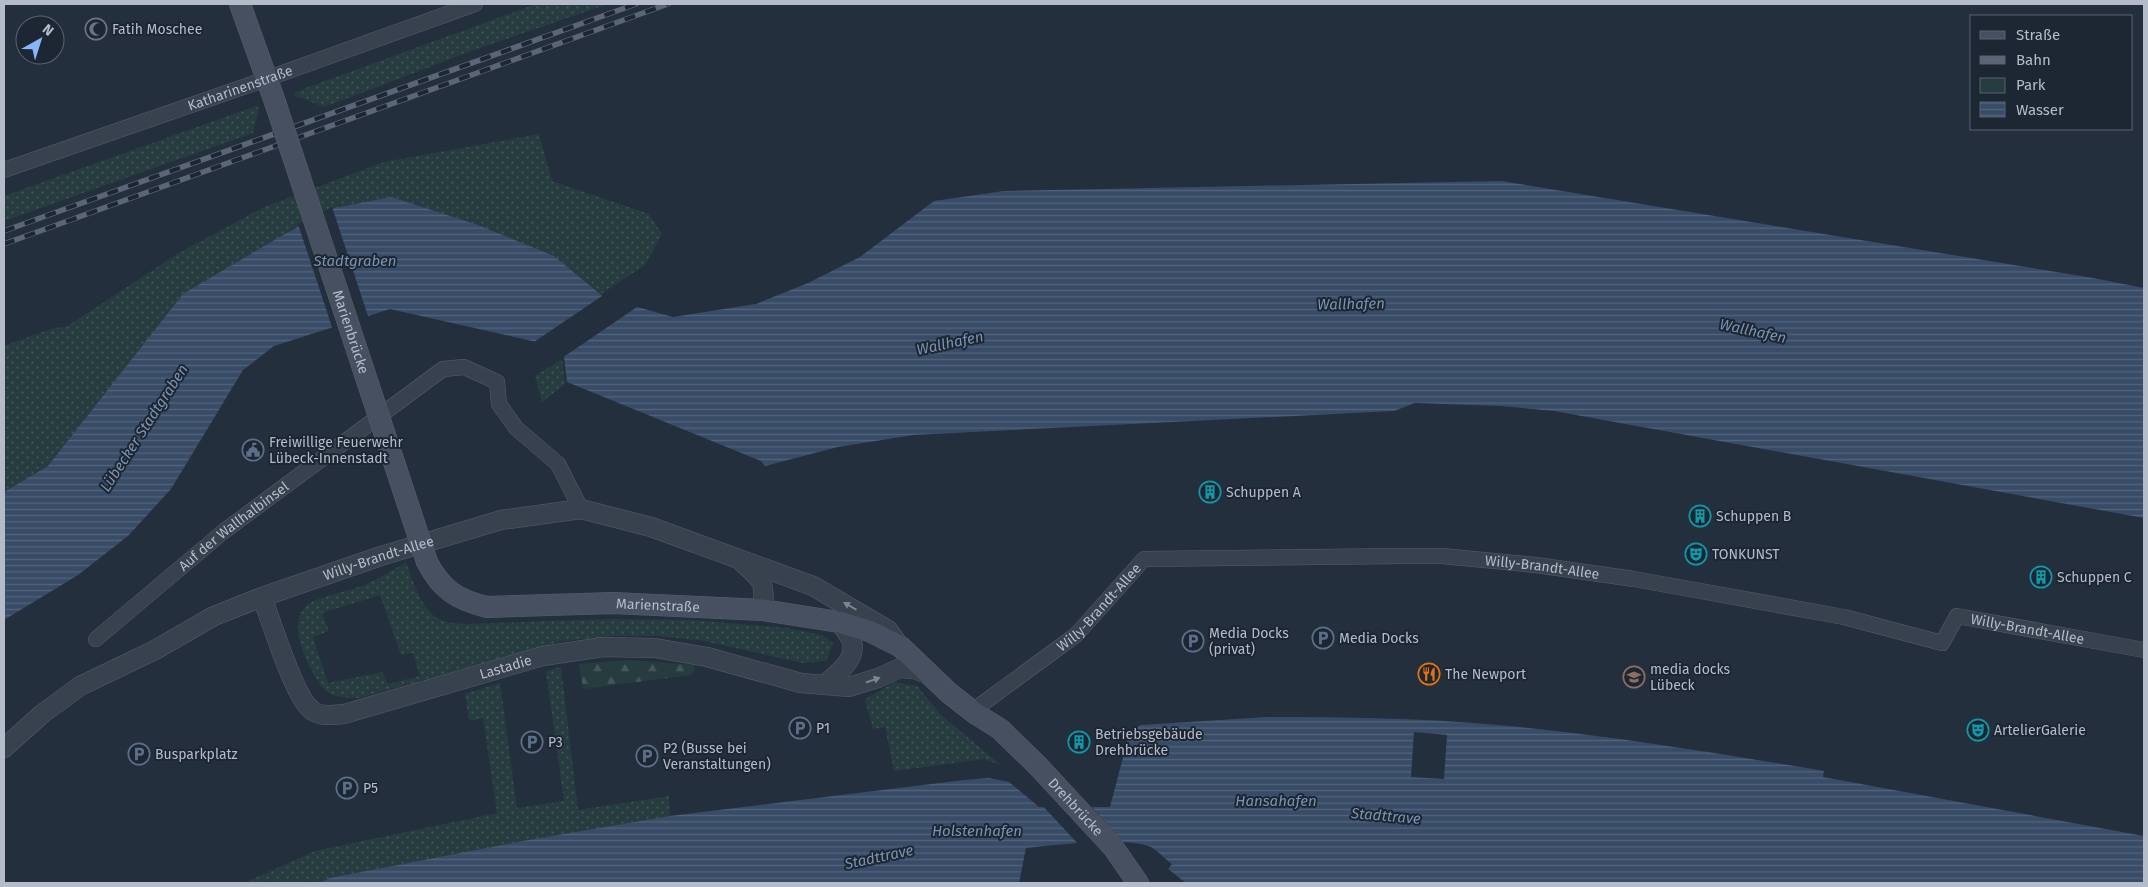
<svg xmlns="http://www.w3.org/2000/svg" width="2148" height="887" viewBox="0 0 2148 887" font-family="'Fira Sans',sans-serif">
<defs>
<pattern id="green-dots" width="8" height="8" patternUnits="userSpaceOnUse" patternTransform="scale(1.25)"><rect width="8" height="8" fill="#263c3f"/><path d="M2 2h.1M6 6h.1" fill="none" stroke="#435659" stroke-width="1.8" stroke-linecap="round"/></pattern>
<pattern id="forest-firs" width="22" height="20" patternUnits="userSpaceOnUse" patternTransform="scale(1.25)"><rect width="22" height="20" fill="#263c3f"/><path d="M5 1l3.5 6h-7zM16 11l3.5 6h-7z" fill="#435659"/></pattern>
<pattern id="water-rules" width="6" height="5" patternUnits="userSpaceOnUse" patternTransform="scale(1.25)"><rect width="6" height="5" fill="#394c67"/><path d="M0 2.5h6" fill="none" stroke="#53647b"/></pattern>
</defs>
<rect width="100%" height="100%" fill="#242f3e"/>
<g fill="url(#green-dots)" fill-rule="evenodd">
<polygon points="536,4 608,4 477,49 324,107 294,95 295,92"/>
<polygon points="256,106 259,108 253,133 4,221 4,196"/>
<polygon points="539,134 552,181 649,214 662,234 645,265 601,294 554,256 101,400 48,466 4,492 4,346 53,328 66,327 179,253 264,207 384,162"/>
<polygon points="562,359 565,384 542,402 535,376"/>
<path d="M406,563C414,582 422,615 444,621C450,623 458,623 464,624L609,619L690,620L787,628L822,635L833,643L826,661L803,663L704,641L659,636H614L562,641L359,698C332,698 324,695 311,669C302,652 289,620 307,605C315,598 350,590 362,586C377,580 392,570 406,563ZM380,595L401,655L413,653L420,676L388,684L382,672L328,683L313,637L329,631L322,613Z"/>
<polygon points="561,667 578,810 669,796 670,816 330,878 319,883 244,883 315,851 497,813 483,718 469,721 465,694 500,683 517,808 564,801 546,671"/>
<polygon points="895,682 917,686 941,715 1002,766 984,759 894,771 885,727 873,729 865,699"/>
</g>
<polygon fill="url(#forest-firs)" points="626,660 695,665 692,675 583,689 579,664"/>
<g fill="url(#water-rules)">
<polygon points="1501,181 2093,278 2144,288 2144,518 1554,411 1501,406 1415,403 1394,411 913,435 838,447 765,466 761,461 567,382 563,348 390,309 274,346 243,370 171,489 128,536 78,575 4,620 4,492 48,466 183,294 283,235 335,208 391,197 478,225 554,256 605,298 673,317 756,304 808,283 860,257 934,201 1004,191"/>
<path d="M1267,717C1344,717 1421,718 1498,725C1607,735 1716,753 1824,771L1823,777L2144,836V883H1186L1168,869L1172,864C1165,859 1158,851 1151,847C1128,836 1053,845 1026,848L1019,883H319L330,878L523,841L670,816L964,780L989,778L1009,782L1039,807H1110L1129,735L1134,728L1141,725Z"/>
</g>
<g fill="#242f3e">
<polygon points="332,207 369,319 333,330 298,224"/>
<polygon points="605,294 634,304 637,307 562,358 561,350 531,344"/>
<polygon points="1414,732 1447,735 1444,779 1411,777"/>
<polygon points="1041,804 1089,804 1126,845 1080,846"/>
</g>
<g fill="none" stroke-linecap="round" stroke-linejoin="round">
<g stroke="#565f6c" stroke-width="16">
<g id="minor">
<path id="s1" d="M4,170L249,85L475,4"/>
<path id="s2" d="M96,639L223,532L443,369L464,367L497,382L499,404L516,428L558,464L581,509"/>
<path id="s3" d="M976,714L982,704L1076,635L1144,559L1403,556H1442L1536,565L1634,579L1844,617L1942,643L1957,616L2144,650"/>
</g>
</g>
<g stroke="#565f6c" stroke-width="20">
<g id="tertiary">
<path d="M742,562C763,581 765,581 763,610"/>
<path id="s4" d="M262,597C271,620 295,701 313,711C322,717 334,715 344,714L543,656L603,647L655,648L707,657L801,683L849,687L878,678L900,668L914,669L930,675"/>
<path d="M825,685C837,673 859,659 851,639C848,633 843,627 839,622"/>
<path id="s5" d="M4,748L42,714L80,686L155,650L214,616L262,597L381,556L501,520L581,509L651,527L813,586L888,630L896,641"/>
</g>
</g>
<g stroke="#565f6c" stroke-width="22">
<g id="secondary">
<polyline points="240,4 275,102"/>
<path id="s6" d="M427,562C441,589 457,600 487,607L613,603L763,610L839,622L869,631L901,647L949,693L976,714L1000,729L1038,766L1113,847L1138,883"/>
</g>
</g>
<use href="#minor" stroke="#38414e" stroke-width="15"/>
<use href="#tertiary" stroke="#38414e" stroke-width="19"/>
<use href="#secondary" stroke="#465061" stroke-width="21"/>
<g stroke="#5a6575" stroke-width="5.5">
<g id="rail">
<polyline points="4,231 636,4"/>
<polyline points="4,244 668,4"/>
</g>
</g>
<use href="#rail" stroke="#1d2633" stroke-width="4" stroke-dasharray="11" stroke-linecap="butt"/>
<g stroke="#565f6c" stroke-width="22" stroke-linecap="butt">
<g id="secondary-bridge">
<path id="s7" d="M275,102L427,562"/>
</g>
</g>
<use href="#secondary-bridge" stroke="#465061" stroke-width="21"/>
</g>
<defs><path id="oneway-solid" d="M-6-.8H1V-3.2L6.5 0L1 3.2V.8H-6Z" transform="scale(1.25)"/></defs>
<g fill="#7c8592">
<use href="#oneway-solid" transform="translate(850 606) rotate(-150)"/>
<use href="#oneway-solid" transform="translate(873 680) rotate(-19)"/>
</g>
<defs>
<g id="mosque-ring" transform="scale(1.125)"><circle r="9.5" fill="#1d2633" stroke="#6b7280" stroke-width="1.5"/><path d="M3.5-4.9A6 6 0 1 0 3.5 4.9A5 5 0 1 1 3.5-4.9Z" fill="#6b7280"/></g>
<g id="civic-ring" transform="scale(1.125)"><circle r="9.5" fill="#1d2633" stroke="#5c6f8a" stroke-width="1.5"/><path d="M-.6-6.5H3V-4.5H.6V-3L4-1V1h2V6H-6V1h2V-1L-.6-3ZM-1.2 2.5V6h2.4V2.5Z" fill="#5c6f8a"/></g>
<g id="building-ring" transform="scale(1.125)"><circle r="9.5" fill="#1d2633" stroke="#0f9aa8" stroke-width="1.5"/><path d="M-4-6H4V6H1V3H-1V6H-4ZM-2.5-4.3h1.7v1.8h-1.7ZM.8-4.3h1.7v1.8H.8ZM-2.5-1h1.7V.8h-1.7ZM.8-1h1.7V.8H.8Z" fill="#0f9aa8"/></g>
<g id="theatre-ring" transform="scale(1.125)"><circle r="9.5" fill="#1d2633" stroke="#0f9aa8" stroke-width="1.5"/><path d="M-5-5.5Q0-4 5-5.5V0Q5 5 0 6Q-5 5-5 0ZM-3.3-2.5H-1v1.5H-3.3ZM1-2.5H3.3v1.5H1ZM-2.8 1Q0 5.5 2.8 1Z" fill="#0f9aa8"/></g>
<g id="parking-ring" transform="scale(1.125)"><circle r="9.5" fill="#1d2633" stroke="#5c6f8a" stroke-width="1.5"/><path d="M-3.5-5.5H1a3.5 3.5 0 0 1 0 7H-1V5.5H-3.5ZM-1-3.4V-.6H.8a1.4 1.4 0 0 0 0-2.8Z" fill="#5c6f8a"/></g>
<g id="restaurant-ring" transform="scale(1.125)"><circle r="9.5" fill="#1d2633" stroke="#e8710a" stroke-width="1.5"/><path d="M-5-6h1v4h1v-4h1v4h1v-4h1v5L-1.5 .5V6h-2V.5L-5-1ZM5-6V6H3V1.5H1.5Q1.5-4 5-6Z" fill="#e8710a"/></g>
<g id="university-ring" transform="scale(1.125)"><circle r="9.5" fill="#1d2633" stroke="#8d6e63" stroke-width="1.5"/><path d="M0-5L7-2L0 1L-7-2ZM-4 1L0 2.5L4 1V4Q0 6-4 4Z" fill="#8d6e63"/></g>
</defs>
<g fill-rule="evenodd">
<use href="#mosque-ring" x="96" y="29"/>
<use href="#civic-ring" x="253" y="450"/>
<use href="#building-ring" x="1210" y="492"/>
<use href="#building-ring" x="1700" y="516"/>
<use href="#theatre-ring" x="1696" y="554"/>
<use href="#building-ring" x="2041" y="577"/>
<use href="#parking-ring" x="1323" y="638"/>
<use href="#parking-ring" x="1193" y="641"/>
<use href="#restaurant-ring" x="1429" y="674"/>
<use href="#university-ring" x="1634" y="677"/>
<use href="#parking-ring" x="800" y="728"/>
<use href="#theatre-ring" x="1978" y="730"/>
<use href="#parking-ring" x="532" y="742"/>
<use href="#building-ring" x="1079" y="742"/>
<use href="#parking-ring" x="139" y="754"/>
<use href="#parking-ring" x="647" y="756"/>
<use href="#parking-ring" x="347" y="788"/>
</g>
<g text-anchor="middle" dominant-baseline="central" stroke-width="4" stroke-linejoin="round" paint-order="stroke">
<g font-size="14" fill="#b4bcc9" stroke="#1d2633" text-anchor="start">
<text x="112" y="29">Fatih Moschee</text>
<text x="269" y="442">Freiwillige Feuerwehr<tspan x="269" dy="16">Lübeck-Innenstadt</tspan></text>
<text x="1226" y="492">Schuppen A</text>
<text x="1716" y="516">Schuppen B</text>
<text x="1712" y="554">TONKUNST</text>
<text x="2057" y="577">Schuppen C</text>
<text x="1209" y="633">Media Docks<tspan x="1209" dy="16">(privat)</tspan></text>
<text x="1339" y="638">Media Docks</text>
<text x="1650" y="669">media docks<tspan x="1650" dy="16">Lübeck</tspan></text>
<text x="1445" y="674">The Newport</text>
<text x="816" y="728">P1</text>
<text x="1994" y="730">ArtelierGalerie</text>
<text x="1095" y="734">Betriebsgebäude<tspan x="1095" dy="16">Drehbrücke</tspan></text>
<text x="548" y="742">P3</text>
<text x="663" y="748">P2 (Busse bei<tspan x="663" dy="16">Veranstaltungen)</tspan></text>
<text x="155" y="754">Busparkplatz</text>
<text x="363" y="788">P5</text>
</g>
<g font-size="14" fill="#b4bcc9" stroke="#1d2633">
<text stroke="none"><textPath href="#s1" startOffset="250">Katharinenstraße</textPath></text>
<text stroke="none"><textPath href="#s7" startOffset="242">Marienbrücke</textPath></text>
<text stroke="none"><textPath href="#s2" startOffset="178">Auf der Wallhalbinsel</textPath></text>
<text stroke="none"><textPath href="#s5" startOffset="424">Willy-Brandt-Allee</textPath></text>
<text stroke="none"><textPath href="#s3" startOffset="629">Willy-Brandt-Allee</textPath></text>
<text stroke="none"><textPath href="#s6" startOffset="249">Marienstraße</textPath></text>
<text stroke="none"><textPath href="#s3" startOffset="164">Willy-Brandt-Allee</textPath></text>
<text stroke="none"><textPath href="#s3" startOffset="1139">Willy-Brandt-Allee</textPath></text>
<text stroke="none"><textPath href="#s4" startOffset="326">Lastadie</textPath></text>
<text stroke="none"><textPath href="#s6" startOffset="736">Drehbrücke</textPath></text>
</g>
<g font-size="15" font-style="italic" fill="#7c92b1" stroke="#1d2633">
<text x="355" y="261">Stadtgraben</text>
<text transform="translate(1351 304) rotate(-1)">Wallhafen</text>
<text transform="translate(1753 331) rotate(12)">Wallhafen</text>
<text transform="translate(950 343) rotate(-12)">Wallhafen</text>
<text transform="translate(144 428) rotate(-57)">Lübecker Stadtgraben</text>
<text x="1276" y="801">Hansahafen</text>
<text transform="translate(1386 816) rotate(5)">Stadttrave</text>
<text x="977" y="831">Holstenhafen</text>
<text transform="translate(879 857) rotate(-12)">Stadttrave</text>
</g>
</g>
<rect width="2148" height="887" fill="none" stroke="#b4bcc9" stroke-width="10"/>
<rect x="1970" y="15" width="162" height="115" fill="#1d2633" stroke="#59626f"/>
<rect x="1980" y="31" width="25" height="8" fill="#465061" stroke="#59626f"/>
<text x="2016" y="40" font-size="15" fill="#b4bcc9">Straße</text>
<rect x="1980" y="56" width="25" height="8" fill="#5a6575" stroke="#59626f"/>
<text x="2016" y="65" font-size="15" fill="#b4bcc9">Bahn</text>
<rect x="1980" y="78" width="25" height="15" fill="#263c3f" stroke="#59626f"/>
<text x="2016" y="90" font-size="15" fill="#b4bcc9">Park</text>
<rect x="1980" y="102" width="25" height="15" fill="url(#water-rules)" stroke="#59626f"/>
<text x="2016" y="115" font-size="15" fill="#b4bcc9">Wasser</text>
<g transform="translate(40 40) rotate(39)"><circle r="24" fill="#1d2633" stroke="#59626f"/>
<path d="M0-4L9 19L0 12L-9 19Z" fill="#8ab4f8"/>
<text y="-8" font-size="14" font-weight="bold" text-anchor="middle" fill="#b4bcc9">N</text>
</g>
</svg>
